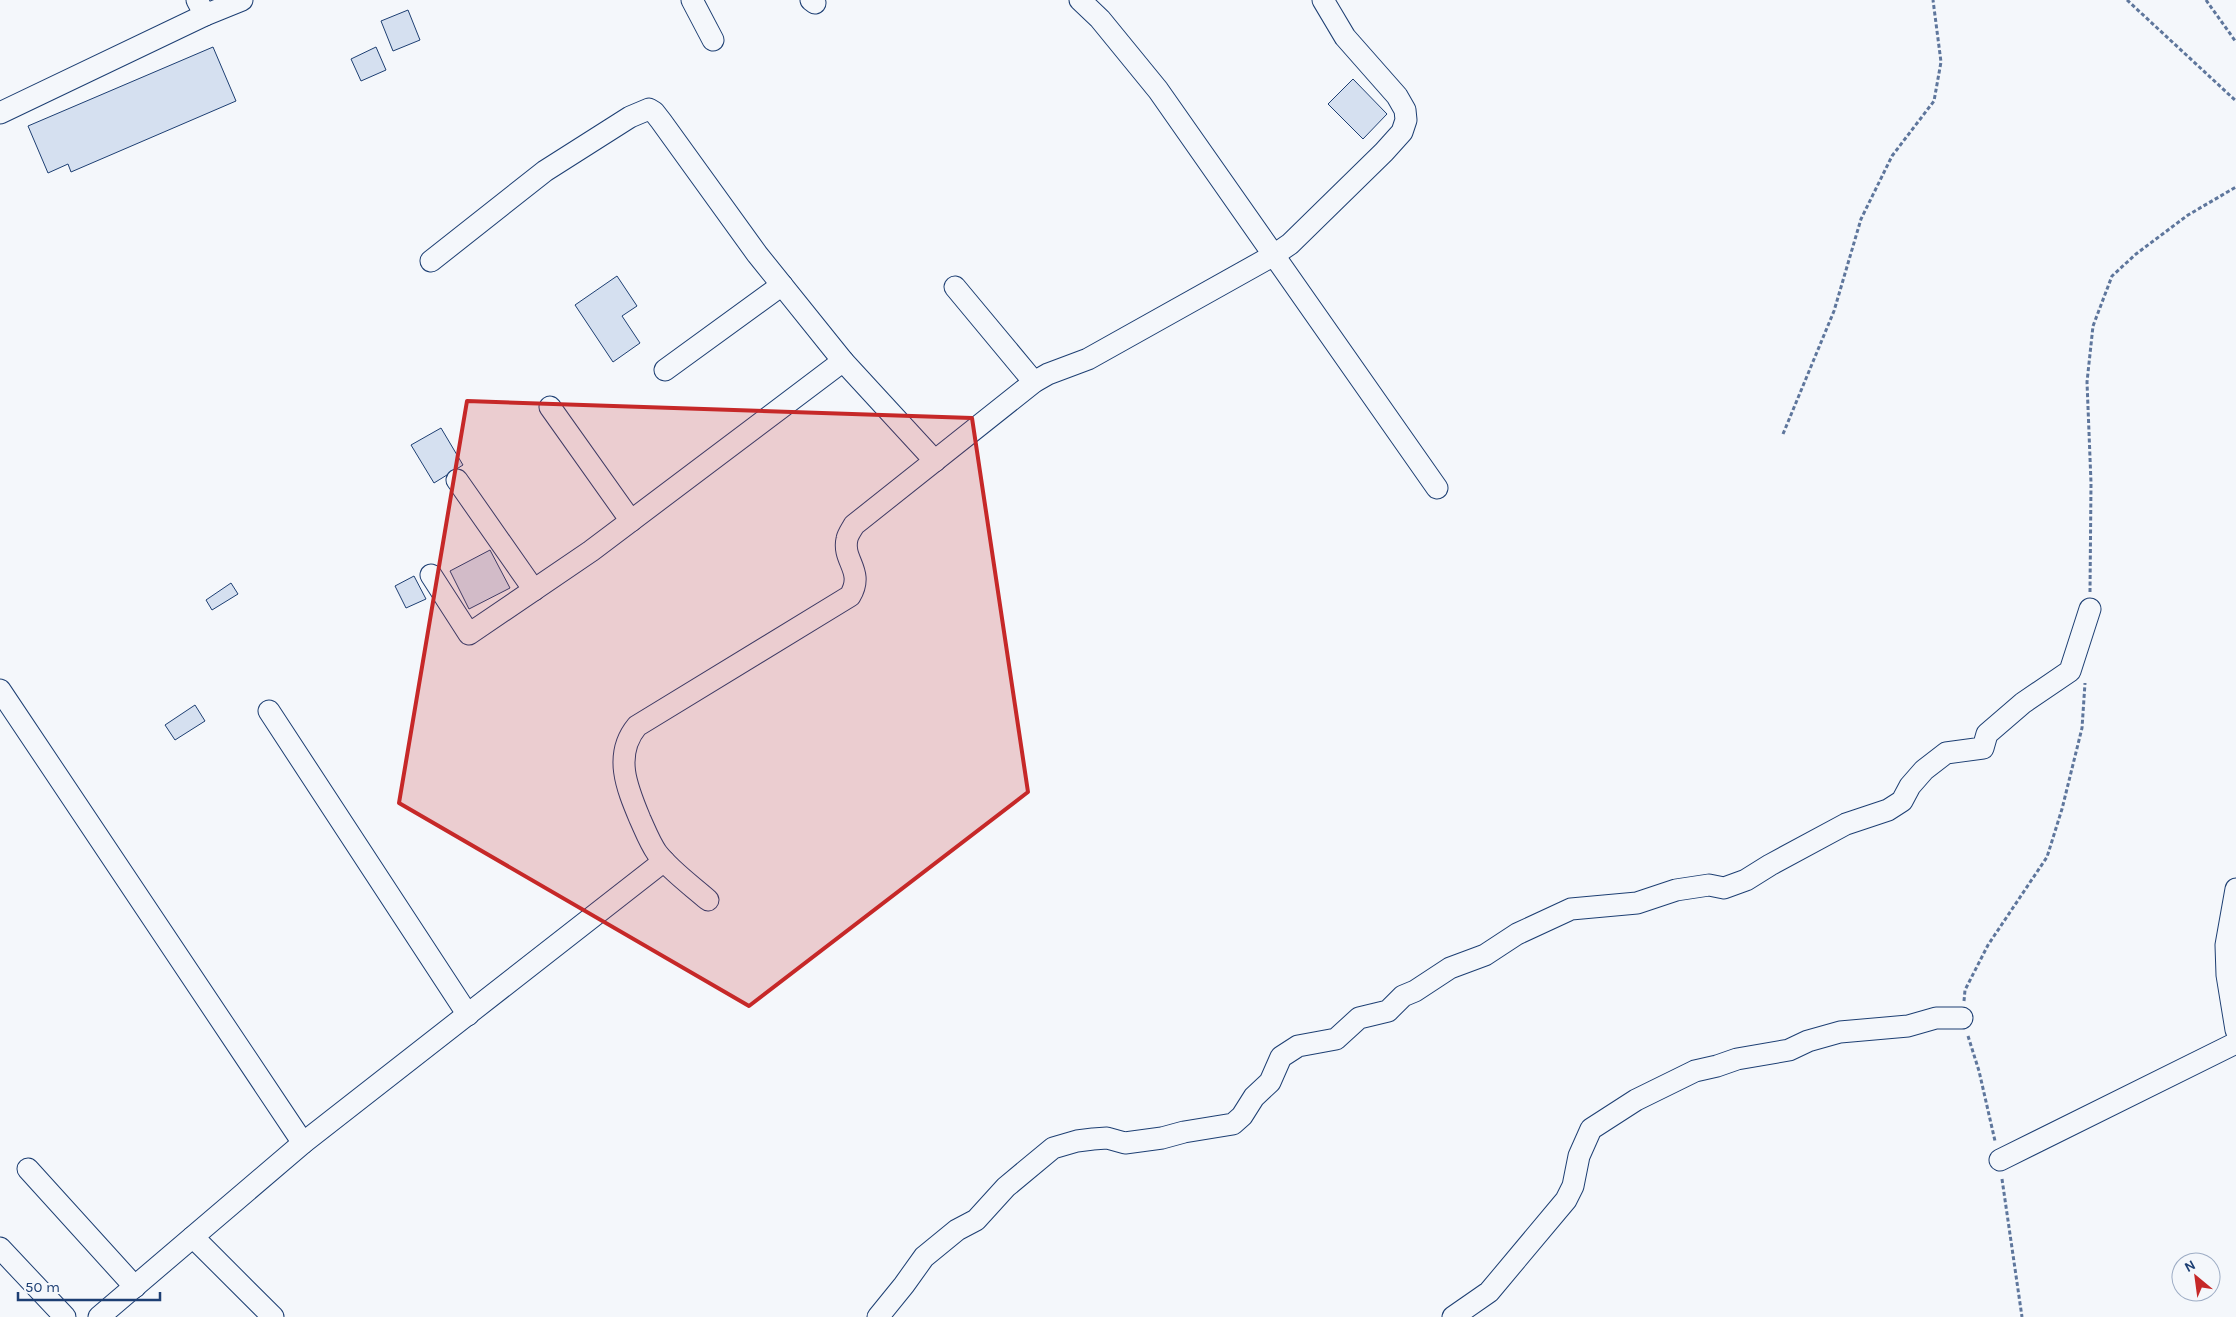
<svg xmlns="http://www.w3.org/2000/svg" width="2236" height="1317" viewBox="0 0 2236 1317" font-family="Karla,sans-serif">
<rect width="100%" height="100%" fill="#f4f7fb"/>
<g fill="#d5e0f0" stroke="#1d3f73">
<polygon points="408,10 420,40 393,51 381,21"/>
<polygon points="213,47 236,101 71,172 68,164 48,173 28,126"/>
<polygon points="376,47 386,70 361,81 351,59"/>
<polygon points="1353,79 1387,114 1363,139 1328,104"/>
<polygon points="617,276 637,306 622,316 640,343 613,362 575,305"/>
<polygon points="441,428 463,465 434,483 411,445"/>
<polygon points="490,550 510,588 469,609 450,571"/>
<polygon points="414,576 426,599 406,608 395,586"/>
<polygon points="231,583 238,594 212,610 206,600"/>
<polygon points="195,705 205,721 175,740 165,725"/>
</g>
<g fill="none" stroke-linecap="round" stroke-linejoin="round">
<g stroke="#1d3f73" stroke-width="23">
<g id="minor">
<polyline points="692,0 713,40"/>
<polyline points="811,0 815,3"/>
<polyline points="1080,0 1100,19 1158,90 1437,488"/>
<polyline points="205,15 242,0"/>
<polyline points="0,113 205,15 197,0"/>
<polyline points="431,261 545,171 630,117 649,109 654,112 661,121 757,254 843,361 935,461"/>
<polyline points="955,287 1034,382"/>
<polyline points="665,370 782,285"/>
<polyline points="550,407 631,521"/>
<polyline points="457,480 534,590"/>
<polyline points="431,575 469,634 591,551 843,361"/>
<polyline points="0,690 303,1143"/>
<polyline points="269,711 468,1015"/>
<polyline points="2236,889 2226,945 2227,975 2236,1030"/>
<path d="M708,900C691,885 671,871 657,853C650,843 645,830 640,819C627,788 613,755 637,726L850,596C865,571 842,561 847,539C848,534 852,529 854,525L1034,382L1048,374L1088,359L1274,255L1290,244L1384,152L1402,132L1406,120L1405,110L1397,96L1345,37L1323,0"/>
<polyline points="2000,1160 2236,1043"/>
<polyline points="28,1169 135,1287"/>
<polyline points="193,1237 273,1317"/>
<polyline points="0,1248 65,1317"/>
<polyline points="99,1317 303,1143 664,861"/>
<polyline points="878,1317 904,1285 924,1257 957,1230 976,1220 1006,1187 1053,1148 1077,1141 1093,1139 1107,1138 1125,1143 1162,1138 1184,1132 1233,1124 1242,1116 1254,1097 1270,1082 1281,1057 1298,1046 1336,1039 1359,1018 1388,1011 1403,996 1415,991 1450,968 1485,955 1517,934 1571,909 1637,903 1676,890 1709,885 1724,888 1746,880 1770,865 1846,824 1888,810 1902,801 1910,786 1924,770 1946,753 1983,748 1987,734 2023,703 2070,671 2090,609"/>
<polyline points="1453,1317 1489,1292 1566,1200 1573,1186 1579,1156 1591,1129 1636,1100 1695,1071 1717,1066 1737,1059 1789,1050 1808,1041 1840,1032 1908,1026 1936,1018 1962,1018"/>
</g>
</g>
<g stroke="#5e769c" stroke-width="3" stroke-dasharray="4 2.5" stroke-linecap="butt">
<polyline points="2127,0 2236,101"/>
<polyline points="2206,0 2236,42"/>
<polyline points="1783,434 1834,311 1861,219 1892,156 1934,101 1941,62 1933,0"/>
<polyline points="2090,592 2091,483 2087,382 2093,326 2112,276 2136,254 2188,215 2236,187"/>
<polyline points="1964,1001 1965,990 1988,945 2047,857 2062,809 2082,728 2085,683"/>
<polyline points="1968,1036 1979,1071 1995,1141"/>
<polyline points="2002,1179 2022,1317"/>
</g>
<use href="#minor" stroke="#f4f7fb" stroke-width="21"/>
</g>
<path fill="#c62828" fill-opacity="0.2" stroke="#c62828" stroke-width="4" stroke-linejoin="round" d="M467,401L972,418L1028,792L749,1006L399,803Z"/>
<g transform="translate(2196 1277) rotate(331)"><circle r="24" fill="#f4f7fb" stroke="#9eadc5"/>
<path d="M0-4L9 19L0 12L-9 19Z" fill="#c62828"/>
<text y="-8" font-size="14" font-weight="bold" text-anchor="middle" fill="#1d3f73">N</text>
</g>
<path d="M18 1292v8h142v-8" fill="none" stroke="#1d3f73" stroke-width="2.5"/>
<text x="25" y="1292" font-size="15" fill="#1d3f73" stroke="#f4f7fb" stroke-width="4" paint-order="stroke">50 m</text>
</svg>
